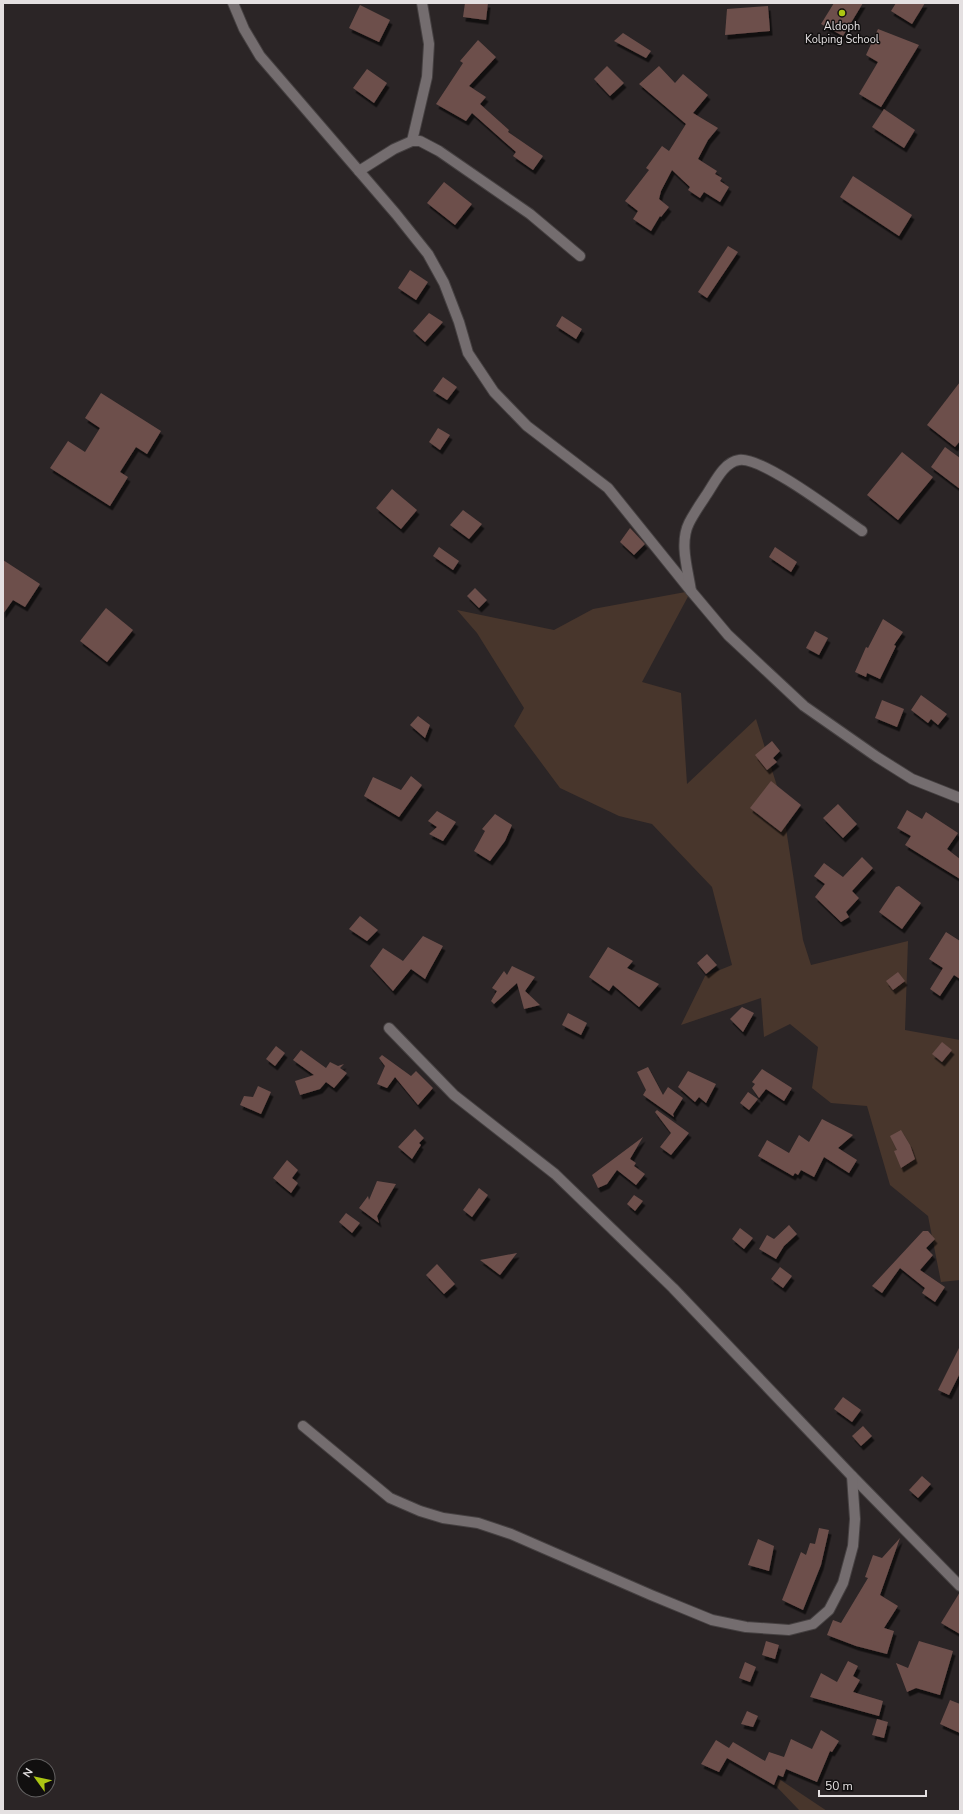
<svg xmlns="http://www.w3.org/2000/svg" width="963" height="1814" viewBox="0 0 963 1814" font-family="'Nunito Sans',sans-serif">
<defs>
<filter id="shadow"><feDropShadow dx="2.5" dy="4.5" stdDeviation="0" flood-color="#0009"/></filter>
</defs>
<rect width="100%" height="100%" fill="#2b2526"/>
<g fill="#48362c">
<polygon points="691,591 642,682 681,693 687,784 756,719 782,802 803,940 811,965 908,941 905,1030 960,1040 960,1280 941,1282 928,1216 890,1185 867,1106 831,1103 812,1088 818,1047 790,1024 764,1037 761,998 681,1025 705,976 732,965 712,887 652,824 619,816 560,788 514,726 524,708 477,633 457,610 554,630 593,609"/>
<polygon points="779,1779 827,1811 800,1811 775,1785"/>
</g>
<g fill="#6d4f4b" filter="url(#shadow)">
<polygon points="465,3 488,3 486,20 463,17"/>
<polygon points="834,3 863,3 843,36 821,24"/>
<polygon points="896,3 925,3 912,24 891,11"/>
<polygon points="360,5 390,20 379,42 349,28"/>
<polygon points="768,6 770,31 725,35 727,9"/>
<polygon points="878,29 919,45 881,107 859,94 878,62 866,55"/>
<polygon points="623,33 651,51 646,58 614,41"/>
<polygon points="478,40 496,57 469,86 486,97 480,104 509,130 508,132 543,156 533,170 513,156 516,152 472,113 466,121 436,104 463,63 460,61"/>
<polygon points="607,66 624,83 610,96 594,79"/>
<polygon points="659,66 675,83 683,74 708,95 693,113 718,128 708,140 698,159 717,171 715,174 722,178 720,181 729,187 720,202 704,192 700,198 688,190 690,187 672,170 661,191 659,199 669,207 661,217 660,216 651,231 633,219 638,211 625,201 649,170 646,168 662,146 669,151 686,124 639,84"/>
<polygon points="367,69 387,83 374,103 353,88"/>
<polygon points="884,109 915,130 904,148 872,127"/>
<polygon points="853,176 912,215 899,236 840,197"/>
<polygon points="444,182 472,204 455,225 427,203"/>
<polygon points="728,246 738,252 707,298 698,292"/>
<polygon points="410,270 428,282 416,300 398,288"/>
<polygon points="429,313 443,322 425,342 413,331"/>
<polygon points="562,316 582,329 576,339 556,326"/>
<polygon points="443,377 457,387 447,400 433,391"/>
<polygon points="960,382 960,441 955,447 927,425"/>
<polygon points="101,393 161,431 147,454 136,447 120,472 128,477 110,506 50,468 68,441 85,452 100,428 85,418"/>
<polygon points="438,428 450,435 440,450 429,442"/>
<polygon points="945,447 960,458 960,489 931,467"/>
<polygon points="902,452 933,477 898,520 867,495"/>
<polygon points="392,489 417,510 401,529 376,508"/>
<polygon points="463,510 482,524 469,539 450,525"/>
<polygon points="630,528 645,544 634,555 620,542"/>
<polygon points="439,547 459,561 453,570 433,556"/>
<polygon points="775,547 797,562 791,572 769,557"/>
<polygon points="3,560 40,584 25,607 13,600 3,614"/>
<polygon points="475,588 487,600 479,608 467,596"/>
<polygon points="106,608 133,630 107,662 80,641"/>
<polygon points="883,619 903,632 894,645 896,646 880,679 867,673 866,677 855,672 866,647 868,648"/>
<polygon points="815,631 828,638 819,655 806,648"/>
<polygon points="921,695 947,714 938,725 931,719 928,723 911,710"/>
<polygon points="882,700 904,709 897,727 875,718"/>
<polygon points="418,716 430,725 425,738 410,725"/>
<polygon points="772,741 780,751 773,758 777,762 767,770 755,755"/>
<polygon points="411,776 422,785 399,817 364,796 373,777 401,790"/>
<polygon points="771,781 801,805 781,832 750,808"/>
<polygon points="838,804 857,824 843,838 823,818"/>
<polygon points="907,810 922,819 926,812 958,833 947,849 960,859 960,879 905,845 911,836 897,828"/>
<polygon points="437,811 456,822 443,841 429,834 437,827 428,821"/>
<polygon points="495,814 512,825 505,841 490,861 474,851 485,831 482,829"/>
<polygon points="862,857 873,868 852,891 859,898 846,912 849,917 841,922 815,897 825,884 814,876 824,863 843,877"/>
<polygon points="899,886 921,903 902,929 879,912 896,887"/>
<polygon points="360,916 378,930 367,941 349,929"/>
<polygon points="946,932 960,941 960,979 954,975 940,996 930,989 943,968 929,959"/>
<polygon points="423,936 443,946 428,973 425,979 411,969 393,991 370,966 383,948 403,961"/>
<polygon points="608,947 633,961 627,968 659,984 639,1007 613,985 609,991 589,977"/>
<polygon points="707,954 717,965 706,974 697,963"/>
<polygon points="512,966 535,977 525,991 540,1005 524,1009 517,983 494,1004 491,1001 497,991 492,988 504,971 507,975"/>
<polygon points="898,972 905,981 893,990 886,981"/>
<polygon points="742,1007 754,1013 743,1032 730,1019"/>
<polygon points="568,1013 587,1023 581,1035 562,1025"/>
<polygon points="942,1042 952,1050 942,1062 932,1054"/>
<polygon points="276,1046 285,1053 275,1066 266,1059"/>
<polygon points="301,1050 326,1068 330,1062 338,1066 344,1064 340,1068 347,1073 334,1088 326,1082 320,1089 300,1095 295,1081 314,1075 293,1060"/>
<polygon points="382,1055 411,1076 416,1071 433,1088 418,1105 395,1077 387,1088 377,1084 385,1066 379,1058"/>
<polygon points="648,1067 663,1095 668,1087 683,1098 673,1114 674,1117 643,1095 646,1090 637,1072"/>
<polygon points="762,1069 792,1088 784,1101 766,1089 759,1098 752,1088 755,1084 752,1082"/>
<polygon points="688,1071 716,1084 706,1103 699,1097 695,1102 678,1087"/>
<polygon points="258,1086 271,1092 261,1114 240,1105 244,1096 253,1097"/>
<polygon points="748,1092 758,1099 749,1110 740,1103"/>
<polygon points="657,1110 689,1133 671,1155 660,1147 671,1133 655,1112"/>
<polygon points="822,1119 853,1135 838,1148 857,1160 849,1173 824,1157 814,1177 801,1170 798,1175 795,1173 793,1176 758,1156 767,1140 789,1153 799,1135 809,1142"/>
<polygon points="415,1129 424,1138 419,1143 421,1145 412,1159 398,1147"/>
<polygon points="901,1130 910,1145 915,1159 901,1168 894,1151 897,1150 890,1136"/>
<polygon points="643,1137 630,1159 636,1163 634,1166 645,1174 636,1185 617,1170 607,1184 598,1188 592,1175"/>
<polygon points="287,1160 298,1170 292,1178 298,1183 291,1193 273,1178"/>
<polygon points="377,1181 396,1184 377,1216 379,1223 359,1208 368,1196 369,1200"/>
<polygon points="479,1188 488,1195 472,1217 463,1210"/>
<polygon points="634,1195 643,1201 635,1211 627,1204"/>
<polygon points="346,1213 360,1223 352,1233 339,1222"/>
<polygon points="789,1225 797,1234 784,1246 776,1259 759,1249 767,1235 774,1239"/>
<polygon points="740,1228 753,1238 744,1249 732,1239"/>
<polygon points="923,1231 928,1231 935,1239 926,1248 933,1255 920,1270 945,1287 935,1302 922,1293 925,1288 900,1268 882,1293 872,1286"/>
<polygon points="517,1253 500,1275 480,1260"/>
<polygon points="437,1264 455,1284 444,1294 426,1275"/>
<polygon points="780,1267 792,1276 783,1288 771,1279"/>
<polygon points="960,1346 960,1373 949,1395 938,1390"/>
<polygon points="843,1397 861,1410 852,1422 834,1409"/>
<polygon points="863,1426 872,1436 861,1446 852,1436"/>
<polygon points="922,1476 931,1484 918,1498 909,1490"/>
<polygon points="819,1528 829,1530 821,1565 803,1610 782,1600 801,1552 806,1555 810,1543 815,1544"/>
<polygon points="900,1538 880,1595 898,1606 884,1628 894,1631 887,1654 856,1646 827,1635 833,1620 841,1623 868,1578 865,1577 873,1555 882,1558"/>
<polygon points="758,1539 774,1546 769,1571 748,1565"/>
<polygon points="960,1592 960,1634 941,1623"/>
<polygon points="766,1641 779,1645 775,1659 762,1655"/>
<polygon points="919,1641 953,1651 940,1695 916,1688 907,1692 896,1663 908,1668"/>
<polygon points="848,1661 858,1666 853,1676 860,1680 853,1692 883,1701 879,1716 810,1697 821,1673 837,1682"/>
<polygon points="745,1662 756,1667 750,1682 739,1678"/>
<polygon points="950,1700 960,1704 960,1733 940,1724"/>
<polygon points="747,1711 758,1716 753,1727 741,1724"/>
<polygon points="877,1719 888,1722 884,1738 872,1735"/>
<polygon points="821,1730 839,1741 832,1752 830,1751 817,1782 786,1769 783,1777 778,1775 774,1785 727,1758 719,1772 701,1764 716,1740 729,1748 733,1742 765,1761 769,1752 784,1757 791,1739 812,1749"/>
</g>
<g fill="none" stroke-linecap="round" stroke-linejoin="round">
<g stroke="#454041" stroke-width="12">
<g id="street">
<polyline points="233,3 244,29 260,56 396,214 428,254 444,283 459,322 468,353 494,392 527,426 608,488 691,591 728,635 804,706 877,757 912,779 960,798"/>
<polyline points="412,141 427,77 429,44 422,3"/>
<polyline points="359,171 394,149 412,141 420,141 439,151 530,214 580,256"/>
<path d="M691,591C688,570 679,543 689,523C694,513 701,503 707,494C715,482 724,462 739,460C762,456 840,516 862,531"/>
<polyline points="389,1028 454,1095 555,1174 673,1288 852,1476 960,1586"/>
<polyline points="303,1426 390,1498 420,1511 443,1518 478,1523 511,1534 651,1595 712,1620 746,1627 789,1630 813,1624 829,1610 843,1583 853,1546 855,1519 852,1476"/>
</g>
</g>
<use href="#street" stroke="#746d6f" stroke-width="10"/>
</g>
<circle fill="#acc613" stroke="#110f0f" stroke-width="1.5" cx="842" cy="13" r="4"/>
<g text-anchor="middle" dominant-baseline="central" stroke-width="3" stroke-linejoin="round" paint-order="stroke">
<g font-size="11" fill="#e4e0e1" stroke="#110f0f">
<text x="842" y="26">Aldoph<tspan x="842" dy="13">Kolping School</tspan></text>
</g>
</g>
<rect width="963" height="1814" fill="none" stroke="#e4e0e1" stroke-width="8"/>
<g transform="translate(36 1778) rotate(303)"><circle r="19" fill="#110f0f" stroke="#656363"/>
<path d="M0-3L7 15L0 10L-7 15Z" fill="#acc613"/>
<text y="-6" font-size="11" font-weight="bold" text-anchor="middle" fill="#e4e0e1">N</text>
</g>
<path d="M819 1790v6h107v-6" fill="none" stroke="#e4e0e1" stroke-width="2"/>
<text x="825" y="1790" font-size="12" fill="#e4e0e1" stroke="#110f0f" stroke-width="3" paint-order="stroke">50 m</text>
</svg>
